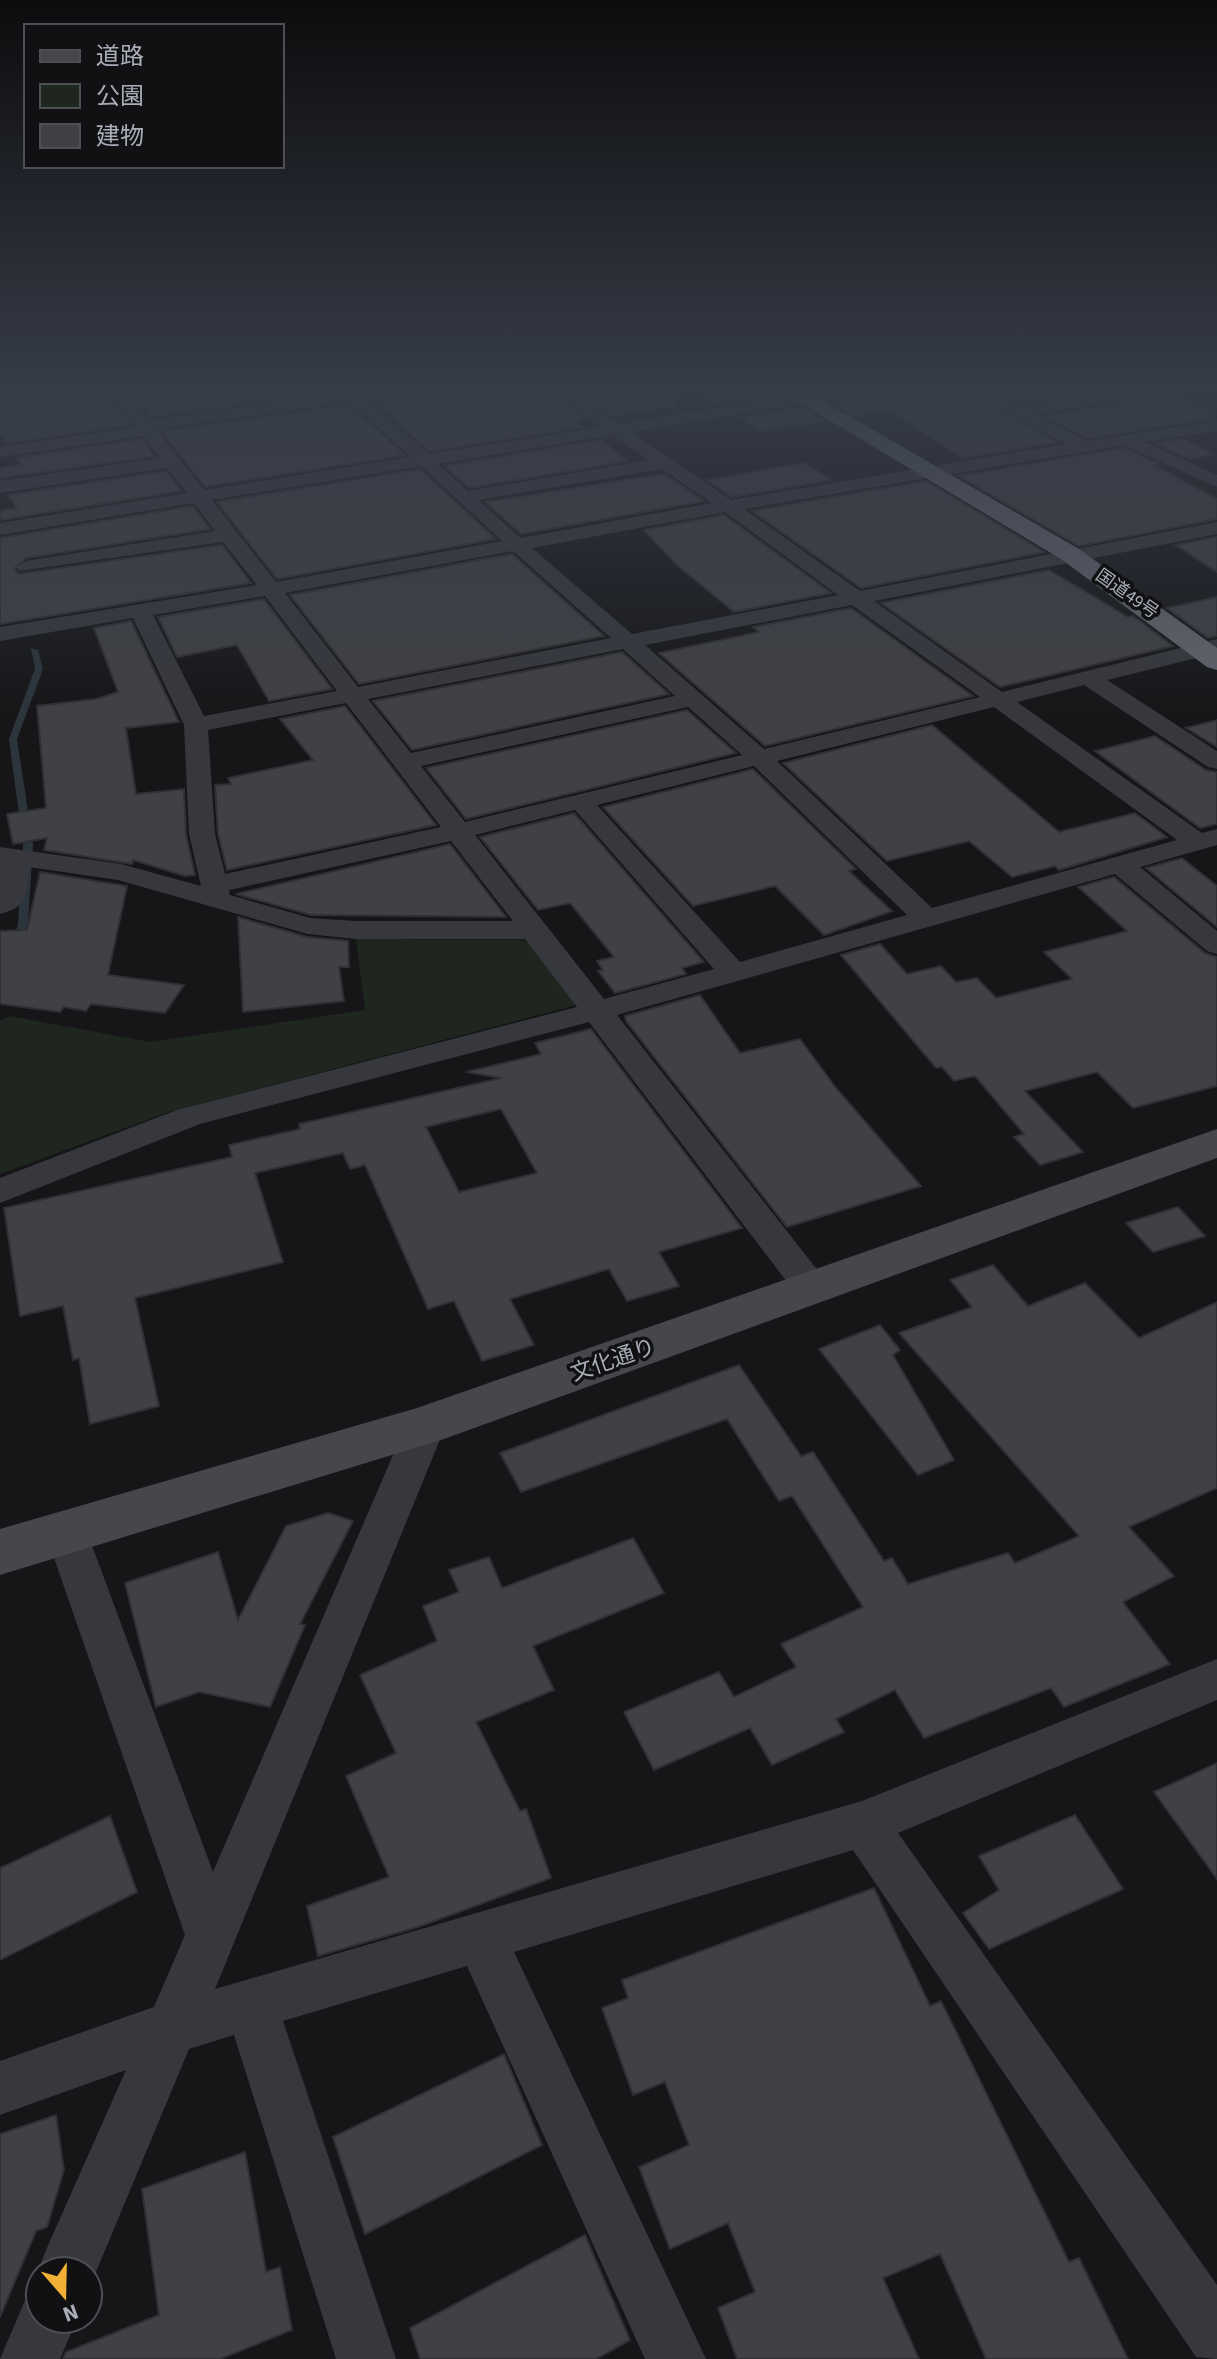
<svg xmlns="http://www.w3.org/2000/svg" width="1217" height="2359" viewBox="0 0 1217 2359" font-family="'Source Sans 3','Noto Sans JP',sans-serif">
<rect width="100%" height="100%" fill="#161618"/>
<polygon fill="#1e261f" points="356,939 523,940 536,948 580,1004 166,1113 0,1174 0,1021 10,1016 150,1042 365,1010"/>
<g fill="none" stroke-linecap="round" stroke-linejoin="round">
<polygon fill="#2c353c" fill-rule="evenodd" points="31,648 38,650 43,669 17,739 33,844 28,923 23,943 18,946 13,943 18,923 23,844 9,739 35,669"/>
</g>
<g fill="#404145" stroke="#303034" stroke-width="2" fill-rule="evenodd">
<polygon points="0,387 28,387 17,394 41,400 105,390 131,425 7,443 0,432"/>
<polygon points="135,387 334,387 336,391 150,417 127,388"/>
<polygon points="444,387 543,387 585,419 576,421 583,427 429,451 377,403 433,395"/>
<polygon points="570,387 674,387 675,406 612,416"/>
<polygon points="691,387 771,387 781,395 719,405"/>
<polygon points="923,387 957,387 1057,442 963,458 888,410 855,416 834,404 912,395"/>
<polygon points="986,387 1155,387 1215,415 1204,417 1209,419 1088,438 1044,416 1125,403 1132,400 1132,390 1021,404"/>
<polygon points="350,405 404,455 205,487 162,431"/>
<polygon points="802,407 825,421 761,431 739,417"/>
<polygon points="142,439 154,456 0,478 0,468 21,465 16,458"/>
<polygon points="1182,439 1214,454 1189,459 1155,443"/>
<polygon points="601,440 628,461 469,488 445,466"/>
<polygon points="1124,448 1160,464 1153,465 1217,499 1217,519 1079,546 959,476"/>
<polygon points="804,463 832,480 732,497 707,480"/>
<polygon points="420,469 496,539 277,579 217,502"/>
<polygon points="166,471 181,491 0,520 0,511 17,508 8,495"/>
<polygon points="664,474 704,501 521,534 485,502"/>
<polygon points="926,481 1044,552 861,588 752,511"/>
<polygon points="193,506 210,529 26,558 14,569 19,574 222,545 251,583 0,624 0,538"/>
<polygon points="724,515 831,593 734,612 677,565 644,530"/>
<polygon points="1217,537 1217,572 1176,545"/>
<polygon points="512,554 604,636 359,684 290,595"/>
<polygon points="1049,570 1128,617 1133,616 1173,646 1000,687 881,603"/>
<polygon points="1217,597 1217,636 1208,638 1167,608"/>
<polygon points="264,599 332,689 269,701 237,645 177,657 158,617"/>
<polygon points="851,608 973,696 765,746 659,653 759,632 753,627"/>
<polygon points="131,621 179,722 126,728 136,794 184,789 186,834 195,875 185,876 133,860 132,864 44,850 47,838 13,844 7,814 46,808 37,706 96,699 118,692 94,628"/>
<polygon points="622,652 669,694 412,750 373,701"/>
<polygon points="345,706 436,825 227,870 218,834 215,785 231,784 228,778 313,760 280,719"/>
<polygon points="687,710 736,753 466,819 426,768"/>
<polygon points="1217,720 1217,747 1186,728"/>
<polygon points="932,725 1059,832 1135,813 1167,837 1059,870 1055,866 1012,877 969,841 887,861 783,763"/>
<polygon points="1155,736 1206,770 1217,772 1217,824 1200,828 1095,751"/>
<polygon points="753,769 856,869 849,871 892,911 824,935 775,886 693,906 603,807"/>
<polygon points="574,813 704,962 682,968 686,974 615,993 598,971 603,970 597,961 614,957 570,903 538,910 480,837"/>
<polygon points="450,844 506,917 311,915 236,894"/>
<polygon points="1182,858 1217,886 1217,927 1146,868"/>
<polygon points="40,872 127,886 108,975 184,985 165,1013 91,1004 86,1011 64,1007 60,1012 0,1004 0,931 27,930"/>
<polygon points="1114,877 1205,953 1217,957 1217,1086 1133,1108 1097,1072 1025,1091 1083,1152 1040,1165 1014,1137 1024,1134 975,1076 954,1081 942,1067 936,1068 841,955 880,944 907,974 941,966 956,982 977,978 996,998 1072,979 1044,952 1127,931 1078,887"/>
<polygon points="238,917 307,937 348,941 349,967 339,967 344,1001 243,1012"/>
<polygon points="700,995 740,1053 800,1039 836,1088 921,1186 787,1227 626,1021 625,1016"/>
<path d="M591,1029L742,1228L659,1252L679,1286L627,1301L609,1269L510,1299L534,1345L482,1361L454,1301L428,1309L365,1165L350,1169L343,1153L255,1173L283,1262L135,1298L159,1406L90,1424L79,1358L73,1360L63,1306L20,1316L4,1208L232,1157L229,1145L300,1129L299,1124L501,1078L466,1072L541,1054L535,1043ZM501,1109L537,1173L459,1192L426,1127Z"/>
<polygon points="1178,1207 1205,1236 1153,1252 1126,1223"/>
<polygon points="993,1265 1028,1306 1085,1283 1139,1338 1217,1302 1217,1488 1129,1527 1174,1576 1123,1602 1170,1664 1064,1707 1051,1688 924,1738 895,1690 836,1719 844,1732 772,1765 750,1728 654,1770 624,1712 719,1672 734,1697 796,1667 781,1644 863,1607 792,1496 779,1501 727,1419 521,1492 500,1453 739,1365 801,1456 813,1452 884,1561 892,1558 908,1584 1008,1553 1015,1563 1079,1536 899,1333 972,1307 950,1280"/>
<polygon points="880,1325 900,1350 893,1355 954,1460 918,1475 819,1349"/>
<polygon points="328,1513 353,1521 300,1624 305,1625 270,1707 199,1692 156,1707 125,1583 218,1552 238,1620 286,1526"/>
<polygon points="633,1538 664,1593 533,1646 554,1690 476,1722 520,1811 526,1809 551,1878 418,1927 318,1956 307,1906 389,1877 346,1776 396,1753 360,1675 437,1641 423,1606 459,1592 449,1570 489,1557 502,1588"/>
<polygon points="1217,1763 1217,1879 1154,1792"/>
<polygon points="1075,1815 1123,1889 989,1949 963,1913 999,1890 979,1856"/>
<polygon points="110,1816 137,1892 0,1960 0,1868"/>
<polygon points="874,1888 930,2006 941,2001 1069,2262 1079,2258 1128,2359 986,2359 940,2254 883,2278 919,2359 737,2359 718,2308 755,2292 728,2223 670,2249 639,2167 689,2145 665,2082 633,2095 602,2008 628,1998 622,1980"/>
<polygon points="504,2054 542,2145 365,2234 333,2137"/>
<polygon points="56,2115 64,2170 47,2227 36,2231 0,2317 0,2134"/>
<polygon points="245,2152 266,2272 280,2267 292,2330 220,2359 63,2359 66,2352 159,2315 142,2189"/>
<polygon points="585,2235 630,2340 596,2359 420,2359 410,2328"/>
</g>
<g fill="none" stroke-linecap="round" stroke-linejoin="round">
<g fill="#37383d" fill-rule="evenodd">
<path d="M37,387H80C69,396 31,402 20,393Z"/>
<path d="M106,387H122L149,420L342,393L337,387H354L362,393L401,387H441L433,392L370,401L428,454L601,427L546,387H565L619,424L805,394L920,387L912,392L802,404L631,432L731,500L1066,444L960,387H980L1020,407L1130,392V398L1124,400L1035,414L1087,441L1217,421V431L1145,442L1217,475V487L1124,445L744,509L860,591L1217,522V534L874,601L1002,692L1217,639V653L1107,680L1217,751V769L1208,767L1084,685L1017,702L1202,833L1217,829V845L1140,867L1217,931V954L1207,951L1115,874L617,1015L826,1281L831,1290L826,1299L813,1303L800,1299L589,1022L200,1124L0,1203V1178L177,1110L577,1007L525,939H356L308,934L118,880L29,867C26,894 29,907 0,914V847L121,864L201,886L189,834L184,725L133,618L0,641V627L257,585L223,542L19,571L16,567L26,561L215,531L194,503L0,535V523L187,493L167,468L0,493V481L160,458L143,436L0,457V447L136,427ZM351,402L411,457L204,490L156,429ZM613,435L649,460L468,491L438,464ZM421,466L502,541L276,582L212,500ZM662,469L712,503L521,538L478,500ZM725,512L838,595L632,634L532,548ZM513,551L611,638L358,687L285,593ZM265,596L337,691L204,716L153,615ZM852,605L980,697L764,749L645,645ZM623,649L675,696L411,753L368,699ZM346,703L441,827L225,874L215,834L208,730ZM688,707L742,755L465,822L421,766ZM994,707L1177,840L932,908L777,761ZM754,766L907,915L740,962L597,805ZM575,810L714,969L604,999L475,835ZM451,841L513,921H356L310,918L230,895L229,890Z"/>
<polygon points="426,1410 440,1414 446,1425 215,1989 862,1801 1217,1659 1217,1700 898,1833 1217,2285 1217,2359 1196,2357 853,1850 514,1952 706,2359 645,2359 467,1966 283,2021 396,2359 336,2359 234,2035 189,2049 88,2291 88,2271 40,2271 40,2276 38,2271 46,2250 126,2070 0,2115 0,2061 154,2007 185,1935 45,1532 51,1520 66,1515 81,1520 87,1532 213,1872 406,1425 412,1414"/>
<polygon points="40,2292 40,2319 77,2319 60,2359 0,2359 26,2298"/>
</g>
<polygon fill="#45474d" fill-rule="evenodd" points="1217,1129 1217,1158 444,1439 0,1575 0,1529 417,1408"/>
<polygon fill="#63666e" fill-rule="evenodd" points="774,387 799,387 1079,549 1217,648 1217,670 1207,667 1061,559"/>
</g>
<linearGradient id="sky" x2="0" y2="1"><stop stop-color="#0c0c0d"/><stop offset="0.54" stop-color="#363c48"/><stop offset="1" stop-color="#363c48" stop-opacity="0"/></linearGradient>
<rect width="1217" height="717" fill="url(#sky)"/>
<g text-anchor="middle" dominant-baseline="central" stroke-width="7" stroke-linejoin="round" paint-order="stroke">
<g font-size="18" fill="#a8adb8" stroke="#111113">
<text transform="translate(1127 594) rotate(35)">国道49号</text>
</g>
<g font-size="22" fill="#a8adb8" stroke="#111113">
<text transform="translate(613 1360) rotate(-19)">文化通り</text>
</g>
</g>
<rect x="24" y="24" width="260" height="144" fill="#111113" stroke="#4d4f55" stroke-width="2"/>
<rect x="40" y="50" width="40" height="12" fill="#45474d" stroke="#4d4f55" stroke-width="2"/>
<text x="96" y="64" font-size="24" fill="#a8adb8">道路</text>
<rect x="40" y="84" width="40" height="24" fill="#1e261f" stroke="#4d4f55" stroke-width="2"/>
<text x="96" y="104" font-size="24" fill="#a8adb8">公園</text>
<rect x="40" y="124" width="40" height="24" fill="#404145" stroke="#4d4f55" stroke-width="2"/>
<text x="96" y="144" font-size="24" fill="#a8adb8">建物</text>
<g transform="translate(64 2295) rotate(160)"><circle r="38" fill="#111113" stroke="#4d4f55" stroke-width="2"/>
<path d="M0-6L14 30L0 20L-14 30Z" fill="#f2b134"/>
<text y="-12" font-size="22" font-weight="bold" text-anchor="middle" fill="#a8adb8">N</text>
</g>
</svg>
